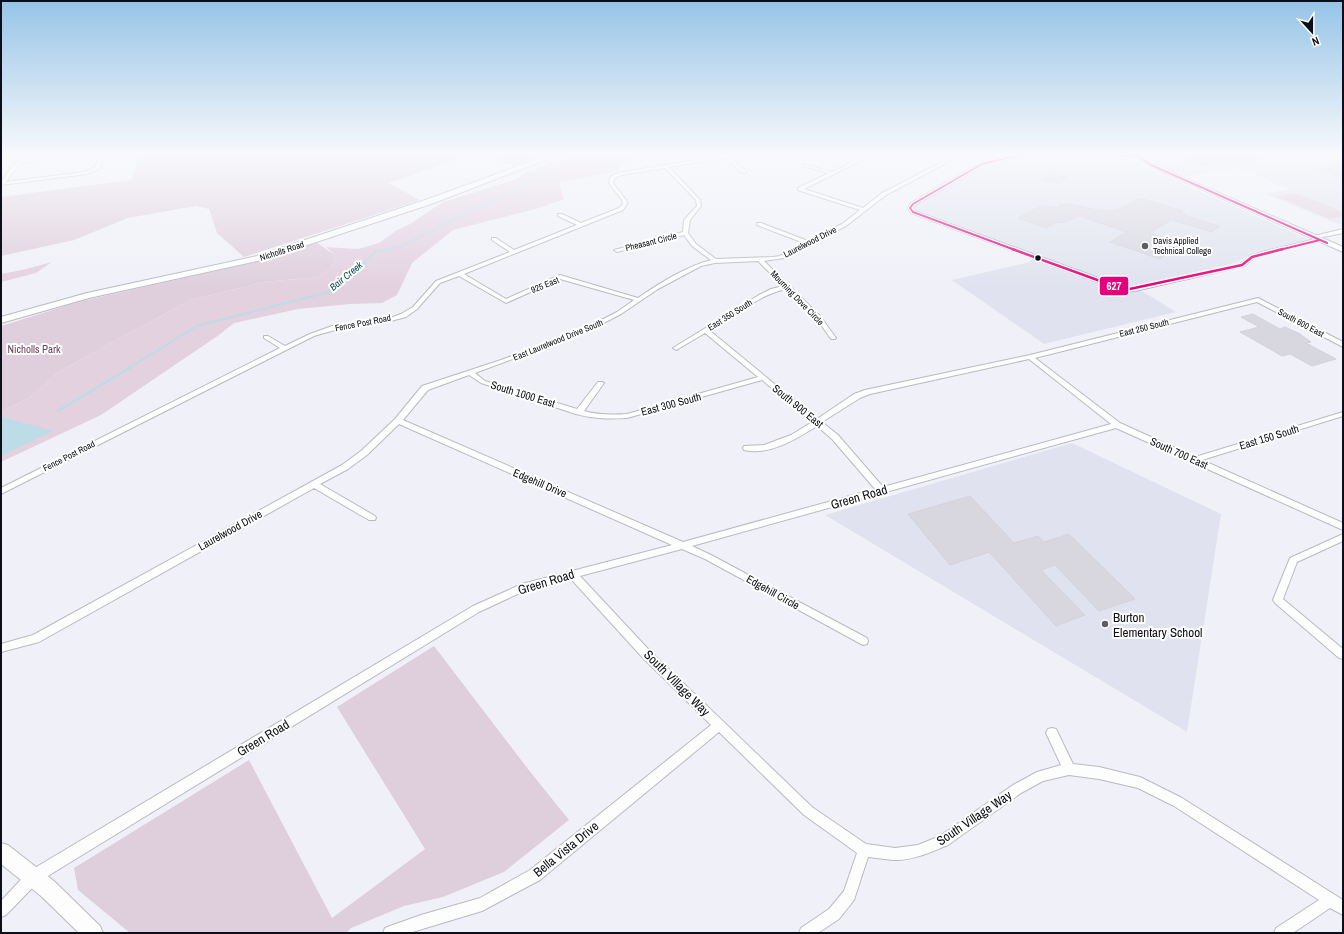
<svg xmlns="http://www.w3.org/2000/svg" width="1344" height="934" viewBox="0 0 1344 934" font-family="'Archivo Narrow',sans-serif">
<rect width="100%" height="100%" fill="#f0f1f8"/>
<g fill="#e0e3ef">
<polygon points="1036,155 1129,158 1140,165 1310,240 1255,252 1235,263 1134,286 1176,312 1044,344 952,280 1030,262 1034,256 913,210 911,207 979,166 1010,157"/>
<polygon points="1142,155 1343,155 1343,226 1265,194 1289,189 1238,168 1183,177 1147,162"/>
<polygon points="1072,443 1221,514 1187,732 825,515"/>
</g>
<g fill="#dfcfdc">
<polygon points="139,155 470,155 389,183 420,200 244,257 217,233 209,209 196,206 128,218 74,240 1,256 1,197 131,180"/>
<polygon points="486,155 542,155 514,166"/>
<polygon points="1175,155 1265,155 1267,159 1202,166"/>
<polygon points="1337,163 1343,165 1343,179 1311,167"/>
<polygon points="1295,193 1343,212 1343,216 1329,219 1275,196"/>
<polygon points="316,242 335,255 334,263 329,270 318,277 264,282 190,300 58,372 29,398 1,412 1,326 78,302 255,262"/>
<polygon points="434,646 528,769 569,820 504,872 443,897 404,906 351,928 346,933 130,933 78,890 74,868 249,760 332,918 425,849 337,707"/>
</g>
<g fill="#e3d1e0">
<polygon points="582,155 649,155 629,159 617,171 559,182 564,199 539,208 453,230 412,263 397,295 382,303 350,304 298,309 234,323 219,335 101,415 1,462 1,412 29,398 58,372 190,300 264,282 318,277 329,270 334,263 335,255 326,247 358,249 379,243 397,230 410,224 443,202 514,180 526,172 569,157"/>
<polygon points="52,262 36,273 1,282 1,274 22,270"/>
</g>
<polygon fill="#bcdde5" points="1,417 53,431 1,456"/>
<g fill="none" stroke-linecap="round" stroke-linejoin="round">
<g stroke="#bcdde5" stroke-width="1.5">
<polyline points="593,160 635,155"/>
<polyline points="387,250 400,247 468,212 524,187 524,182 529,176 589,159"/>
</g>
<polyline stroke="#bcdde5" stroke-width="2" points="129,368 197,326 329,292 359,268 375,252 392,249"/>
<polyline stroke="#bcdde5" stroke-width="2.5" points="58,411 131,367"/>
</g>
<g fill="#d8d7e0" stroke="#d4d2da">
<polygon points="1053,173 1061,176 1068,178 1058,183 1041,180"/>
<polygon points="1140,198 1183,211 1179,213 1187,215 1186,216 1220,226 1212,232 1172,220 1149,233 1181,244 1160,259 1110,242 1127,232 1079,216 1064,223 1057,222 1046,228 1018,218 1041,206 1058,208 1060,205 1070,204 1096,210 1116,211"/>
<polygon points="1253,314 1280,329 1285,327 1300,334 1311,342 1306,343 1336,359 1312,366 1290,354 1282,356 1240,332 1259,327 1241,317"/>
<polygon points="970,496 1014,543 1038,536 1044,542 1069,534 1135,599 1099,611 1055,565 1041,570 1085,615 1056,626 989,552 950,565 908,514"/>
</g>
<g fill="none" stroke-linecap="round" stroke-linejoin="round">
<g stroke="#b8bac3" stroke-width="2">
<g id="street">
<polygon points="43,155 50,155 21,164 17,167 6,182 84,172 95,167 101,155 105,155 99,169 87,174 1,185 1,182 13,165 17,162"/>
<path d="M725,155H735L730,157L746,171V173H742L725,158L669,167L700,200L701,206L690,220L688,233L696,244L716,259L773,257L780,256L804,243L757,225V223H761L808,241L842,224L860,210L798,190V188L829,173L803,166V164L832,172L858,159L845,155H852L861,158L866,155H872L804,189L863,208L882,193L956,155H961L886,195L846,226L784,258L764,261L820,316L836,338L835,339H831L816,318L786,289C759,295 733,316 709,330L817,419L854,394L865,390L1030,355L1258,298L1343,342V347L1257,302L1035,358L1120,423L1195,457L1343,412V416L1202,460L1343,523V530L1116,428L692,546L711,555L867,638L868,641L867,644L863,645L705,559L682,549L580,576L650,651L812,807L866,844L895,848L918,845L940,836L1013,785L1037,772L1061,765L1046,733L1048,729L1052,728L1056,729L1073,764L1099,767L1140,777L1182,798L1343,900V915L1330,908L1293,933H1274L1276,928L1319,900L1174,806L1138,788L1099,779L1069,775L1043,781L1021,793L948,845C931,852 912,861 893,860C885,859 876,858 868,857L854,900L839,919L818,933H799L801,928L829,909L844,891L857,853L804,815L719,732L540,880L482,911L409,933H383L385,928L390,926L421,915L480,898L530,870L711,725L642,657L571,579L524,591L479,612L38,882L6,915L1,917V901L28,872L473,606L522,584L672,545L399,424L367,455L348,469L320,484L375,516L376,518L375,520H369L314,488L39,642L1,652V644L33,635L342,465L361,451L395,419L422,386L501,360L584,329L617,312L634,300L560,279L506,303L459,276L440,283L417,309L406,317L387,322L342,328L314,336L1,494V488L280,348L264,338V336H268L285,346L310,334L332,326L387,319L401,314L413,307L436,281L510,252L492,240V238H496L514,250L577,225L558,216V214H562L581,223L619,208L623,204L622,200L609,183L610,177L618,173ZM665,168L696,200L697,206L684,220L683,232L614,250L617,252L684,235L692,246L711,260C685,267 660,283 638,298L560,275L506,299L464,274L623,210L627,204L626,200L613,183L614,179L621,175ZM758,261L783,286L771,289L759,295L673,348L676,350L678,349L705,333L758,377L627,414C612,415 598,415 584,411L604,383L602,382H598L577,409L485,381L475,373L588,331L621,314L658,289L701,266L715,263ZM1029,359L1111,424L883,487L838,435L822,422L860,398L870,394ZM469,375L481,383L576,414C595,419 608,419 627,418L762,380L812,422L791,435L764,445L744,446L743,448L744,450C770,456 796,439 817,426L832,439L875,489L683,542L403,420L428,390Z"/>
<polygon points="1019,155 1139,156 1137,157 1033,156 1012,158 984,165 915,205 913,208 915,211 1126,288 1135,287 1240,264 1250,256 1258,253 1320,238 1323,240 1262,255 1254,258 1244,266 1135,291 1125,292 911,213 908,208 911,203 980,163"/>
<polygon points="1343,229 1343,233 1313,239 1310,237"/>
<polygon points="1343,534 1343,541 1297,562 1283,599 1343,649 1343,659 1339,658 1275,603 1273,600 1290,558"/>
</g>
</g>
<g stroke="#b8bac3" stroke-width="2">
<g id="secondary">
<polygon points="549,155 558,155 434,203 262,260 89,298 1,323 1,317 87,293 257,256 428,199"/>
<polygon points="1133,155 1140,155 1153,164 1343,247 1343,252 1149,166"/>
<polygon points="1,843 8,845 55,882 100,926 103,933 79,933 41,896 1,864"/>
</g>
</g>
<use href="#street" fill="#fdfdfe" fill-rule="evenodd"/>
<use href="#secondary" fill="#fdfdfe" fill-rule="evenodd"/>
<g stroke="#fff" stroke-width="4">
<g id="bus-1-far1">
<polyline points="1039,155 1137,156"/>
<polyline points="1136,155 1151,165 1327,243"/>
<polyline points="913,212 1015,250"/>
<polyline points="913,212 910,208 913,204 982,164 1012,157 1032,155"/>
<polyline points="1279,250 1320,240"/>
</g>
</g>
<g stroke="#fff" stroke-width="5">
<polyline id="bus-1" points="1012,249 1125,290 1242,265 1252,257 1283,249"/>
</g>
<use href="#bus-1-far1" stroke="#e5007d" stroke-width="2"/>
<use href="#bus-1" stroke="#e5007d" stroke-width="2.5"/>
</g>
<linearGradient id="sky" x2="0" y2="1"><stop stop-color="#96c4e7"/><stop offset="0.54" stop-color="#f8f9fc"/><stop offset="1" stop-color="#f8f9fc" stop-opacity="0"/></linearGradient>
<rect width="1344" height="286" fill="url(#sky)"/>
<g fill="#5c5d67" stroke="#fff" stroke-width="1.5">
<circle cx="1145" cy="246" r="4"/>
<circle cx="1105" cy="624" r="4"/>
</g>
<circle fill="#0c0e19" stroke="#fff" stroke-width="1.5" cx="1038" cy="258" r="3.5"/>
<g text-anchor="middle" dominant-baseline="central" stroke-width="4" stroke-linejoin="round" paint-order="stroke">
<g font-size="9" fill="#0c0e19" stroke="#fff" text-anchor="start">
<text x="1153" y="241">Davis Applied<tspan x="1153" dy="10">Technical College</tspan></text>
</g>
<g font-size="9" fill="#0c0e19" stroke="#fff">
<text transform="translate(651 242) rotate(-14)">Pheasant Circle</text>
<text transform="translate(810 242) rotate(-27)">Laurelwood Drive</text>
<text transform="translate(282 251) rotate(-18)">Nicholls Road</text>
<text transform="translate(545 285) rotate(-22)">925 East</text>
<text transform="translate(797 298) rotate(46)">Mourning Dove Circle</text>
<text transform="translate(730 315) rotate(-32)">East 350 South</text>
<text transform="translate(363 323) rotate(-11)">Fence Post Road</text>
<text transform="translate(1301 323) rotate(28)">South 600 East</text>
<text transform="translate(1144 328) rotate(-14)">East 250 South</text>
<text transform="translate(558 340) rotate(-22)">East Laurelwood Drive South</text>
<text transform="translate(69 456) rotate(-27)">Fence Post Road</text>
</g>
<g font-size="10" font-style="italic" fill="#0a4d57" stroke="#fff">
<text transform="translate(346 276) rotate(-40)">Bair Creek</text>
</g>
<g font-size="11" fill="#6d3f5f" stroke="#fff">
<text x="34" y="349">Nicholls Park</text>
</g>
<g font-size="11" fill="#0c0e19" stroke="#fff">
<text transform="translate(523 394) rotate(17)">South 1000 East</text>
<text transform="translate(671 404) rotate(-15)">East 300 South</text>
<text transform="translate(798 406) rotate(39)">South 900 East</text>
<text transform="translate(1269 437) rotate(-17)">East 150 South</text>
<text transform="translate(1179 453) rotate(24)">South 700 East</text>
<text transform="translate(540 483) rotate(23)">Edgehill Drive</text>
<text transform="translate(230 530) rotate(-29)">Laurelwood Drive</text>
<text transform="translate(773 592) rotate(29)">Edgehill Circle</text>
</g>
<g font-size="13" fill="#0c0e19" stroke="#fff">
<text transform="translate(859 497) rotate(-16)">Green Road</text>
<text transform="translate(546 582) rotate(-17)">Green Road</text>
<text transform="translate(677 683) rotate(45)">South Village Way</text>
<text transform="translate(263 738) rotate(-31)">Green Road</text>
<text transform="translate(974 818) rotate(-34)">South Village Way</text>
<text transform="translate(566 849) rotate(-39)">Bella Vista Drive</text>
</g>
<g font-size="13" fill="#0c0e19" stroke="#fff" text-anchor="start">
<text x="1113" y="617">Burton<tspan x="1113" dy="15">Elementary School</tspan></text>
</g>
</g>
<rect stroke="#fff" stroke-width="1.5" x="1099" y="276" width="30" height="20" rx="4" fill="#e5007d"/>
<g font-size="11" text-anchor="middle" font-weight="bold" fill="#fff">
<text x="1114" y="290">627</text>
</g>
<rect width="1344" height="934" fill="none" stroke="#0c0e19" stroke-width="4"/>
<g transform="translate(1312 32) rotate(159)" stroke="#ffffff" stroke-width="3" paint-order="stroke">
<path d="M0-3L7 15L0 10L-7 15Z" fill="#0c0e19"/>
<text y="-6" font-size="11" font-weight="bold" text-anchor="middle" fill="#0c0e19">N</text>
</g>
</svg>
